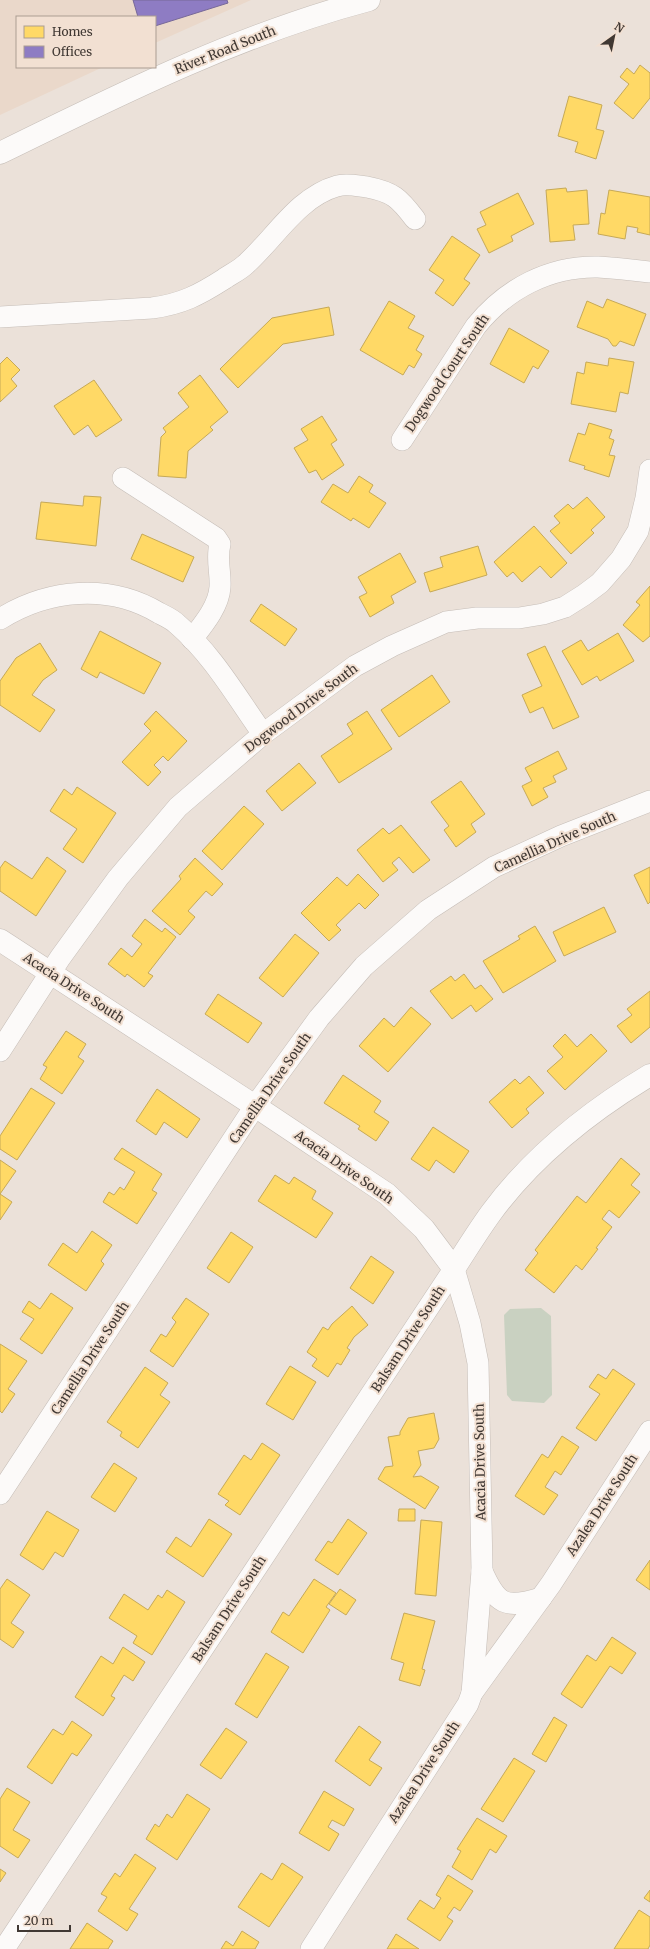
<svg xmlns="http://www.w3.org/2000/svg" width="650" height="1949" viewBox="0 0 650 1949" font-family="Merriweather,serif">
<rect width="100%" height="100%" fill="#ebe1d9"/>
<polygon fill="#ead8ca" points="0,0 251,0 155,43 155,17 17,17 17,67 103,67 0,115"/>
<polygon fill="#c9d1c1" points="541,1308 551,1316 552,1395 544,1403 512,1401 507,1395 504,1315 510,1309"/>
<g fill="#ffd966" stroke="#c6a957">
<polygon points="640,65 650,73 650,98 633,119 614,103 629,84 620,77 627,68 634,74"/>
<polygon points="569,96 602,105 596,129 604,131 596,159 575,152 578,142 558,136"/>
<polygon points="566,188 567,192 587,190 589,224 573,225 575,240 550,242 546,190"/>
<polygon points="609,190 650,197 650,235 637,232 638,228 627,226 625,239 598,234 601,213 605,214"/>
<polygon points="518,193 534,224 511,236 513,241 489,253 477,229 486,225 480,212"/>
<polygon points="452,236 480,255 464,279 470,283 453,306 435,293 444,280 429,270"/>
<polygon points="607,299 646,314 634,346 620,341 616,346 613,346 608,339 577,327 587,301 603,308"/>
<polygon points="389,301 415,316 408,328 424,336 416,350 422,354 414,368 409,365 403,375 360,350"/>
<polygon points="329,307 334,335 283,344 238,388 220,369 272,318"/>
<polygon points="509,328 549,351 538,369 533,366 524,383 490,364"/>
<polygon points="7,357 20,370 11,379 17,386 0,402 0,364"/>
<polygon points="609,358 634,362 628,394 620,392 616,412 571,404 577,372 584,374 586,362 608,366"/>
<polygon points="200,375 228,412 210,427 213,430 188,451 186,478 158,476 161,437 166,432 163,428 189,407 178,393"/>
<polygon points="94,380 122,420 96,437 88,425 74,435 54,406"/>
<polygon points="322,416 337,440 331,444 344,465 322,480 316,470 309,473 294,448 308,440 301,429"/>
<polygon points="589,423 612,430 609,438 614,440 609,455 615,456 609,477 584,469 585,466 569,461 578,433 585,435"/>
<polygon points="359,476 373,485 369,492 386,503 369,528 353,518 351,521 321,502 333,484 348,493"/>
<polygon points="84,496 101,497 96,546 36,539 41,502 83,506"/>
<polygon points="587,497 605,517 591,530 594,533 571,554 550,531 560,523 554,516 568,504 573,509"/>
<polygon points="534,526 567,563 551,578 540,566 522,582 513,572 507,577 494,562"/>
<polygon points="142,534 194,557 183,582 131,559"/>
<polygon points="478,546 487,575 430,592 424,573 443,567 440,557"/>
<polygon points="400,553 416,582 391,596 394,603 370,617 359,597 367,593 358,577"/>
<polygon points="650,586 650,636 643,642 623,625 640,605 636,602"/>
<polygon points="261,604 297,629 285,646 250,621"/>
<polygon points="100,631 161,663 144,694 100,672 97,678 81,669"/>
<polygon points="618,633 634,661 600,681 597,676 582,685 562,651 581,640 588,651"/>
<polygon points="40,643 57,670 43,680 32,695 55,710 40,732 0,705 0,681 16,658"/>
<polygon points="545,646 579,717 553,729 543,707 530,713 522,695 542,686 527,654"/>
<polygon points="432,675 450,702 399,737 381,710"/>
<polygon points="156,711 187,741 168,761 163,756 154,765 161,772 148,786 122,762 151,731 144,724"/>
<polygon points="367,711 392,749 339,783 321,756 353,734 347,724"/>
<polygon points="558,751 567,769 553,776 556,782 543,788 548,797 532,806 522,786 532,781 525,768"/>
<polygon points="299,763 316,783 282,811 266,791"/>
<polygon points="461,781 485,814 471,824 476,832 456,847 444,830 449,826 431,802"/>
<polygon points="77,787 116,813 83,863 63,849 77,829 50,811 64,789 72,795"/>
<polygon points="244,806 264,824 222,870 202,851"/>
<polygon points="401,825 430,860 413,873 399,857 392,863 398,870 383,882 357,850 383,828 389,834"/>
<polygon points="47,857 66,871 36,916 0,891 0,868 5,861 32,879"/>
<polygon points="195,858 223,884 212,896 206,891 188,911 195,917 180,935 152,911 181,879 179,876"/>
<polygon points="650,867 650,902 648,904 634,875"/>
<polygon points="358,874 379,895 365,909 359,903 336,925 341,930 329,941 301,913 337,877 347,886"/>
<polygon points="604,907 616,932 564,956 553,932"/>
<polygon points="145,919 162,932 165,928 176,937 148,973 153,976 144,987 127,974 125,977 108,964 121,948 132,957 142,944 132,936"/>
<polygon points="535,926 556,961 503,993 483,961 520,939 518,936"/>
<polygon points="295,934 319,953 283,997 259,978"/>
<polygon points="464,974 475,989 481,985 493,999 476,1012 471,1005 452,1019 430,991 451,976 455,981"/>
<polygon points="650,991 650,1027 631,1043 617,1026 632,1015 627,1009"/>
<polygon points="218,994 262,1023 248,1043 205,1014"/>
<polygon points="411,1007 431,1024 388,1072 359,1046 384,1018 394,1027"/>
<polygon points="66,1031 86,1044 78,1057 84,1061 62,1094 40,1079 47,1067 43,1065"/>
<polygon points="565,1034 577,1047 591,1034 607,1051 565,1090 547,1071 563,1057 553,1046"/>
<polygon points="343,1075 381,1101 374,1112 389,1122 376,1141 358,1129 360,1126 324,1103"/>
<polygon points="529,1076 544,1093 526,1109 529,1113 512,1128 489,1102 515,1079 520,1084"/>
<polygon points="31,1088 55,1103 17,1160 0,1149 0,1136"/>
<polygon points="157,1089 200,1119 187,1138 164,1122 156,1135 136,1121"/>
<polygon points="433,1127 469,1151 454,1173 436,1160 429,1171 411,1159"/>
<polygon points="122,1148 162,1174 152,1190 157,1193 137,1224 103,1202 109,1192 114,1195 120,1187 124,1190 135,1172 114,1159"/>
<polygon points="621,1158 640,1174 631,1185 640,1192 619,1218 609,1210 602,1219 612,1227 596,1248 598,1249 582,1270 576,1265 554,1293 525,1270 538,1253 535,1250 577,1196 586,1203"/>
<polygon points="0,1160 16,1171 0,1194 12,1202 0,1220"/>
<polygon points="275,1175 289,1184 294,1177 316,1191 312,1199 333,1213 316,1238 258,1201"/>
<polygon points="92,1231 112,1245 101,1261 104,1264 86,1291 48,1265 63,1243 77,1253"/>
<polygon points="231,1232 253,1247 229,1283 207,1268"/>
<polygon points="371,1256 394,1272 373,1304 350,1288"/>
<polygon points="51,1293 73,1308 42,1354 20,1339 34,1319 22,1312 29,1301 40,1309"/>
<polygon points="186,1298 209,1314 173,1367 150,1351 161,1334 166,1337 176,1322 172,1318"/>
<polygon points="352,1306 368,1325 354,1337 347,1348 350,1350 341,1365 337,1363 328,1377 312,1366 317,1359 307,1352 323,1327 328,1330 332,1324"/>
<polygon points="0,1344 27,1361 8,1389 15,1394 2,1413 0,1411"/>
<polygon points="290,1366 316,1382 293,1420 266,1404"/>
<polygon points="145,1367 168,1383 160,1395 170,1402 138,1448 120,1436 122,1432 107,1422"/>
<polygon points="613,1369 635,1384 596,1441 576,1428 600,1394 589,1387 598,1374 606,1379"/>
<polygon points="434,1413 439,1439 434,1448 418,1451 421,1465 413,1477 421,1476 439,1487 425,1509 378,1479 385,1467 393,1466 388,1437 400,1435 400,1432 408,1418"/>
<polygon points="562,1436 579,1447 561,1475 555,1471 545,1487 558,1495 544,1515 515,1496 542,1454 548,1458"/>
<polygon points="262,1443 280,1455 240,1515 225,1505 229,1501 218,1494 244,1455 251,1460"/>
<polygon points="114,1463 137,1478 115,1512 91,1497"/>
<polygon points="399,1509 415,1509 415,1521 398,1521"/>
<polygon points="47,1511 79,1530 63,1557 55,1552 43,1570 20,1555"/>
<polygon points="209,1519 232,1534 203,1577 166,1552 176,1537 191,1547"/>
<polygon points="348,1519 367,1533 338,1575 315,1560 328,1541 332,1543"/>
<polygon points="421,1520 442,1522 436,1596 415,1594"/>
<polygon points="650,1560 650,1590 636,1580"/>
<polygon points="7,1579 30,1595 11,1623 24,1632 13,1648 0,1639 0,1589"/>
<polygon points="314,1579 336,1593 326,1607 330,1610 303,1653 271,1632 283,1612 289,1616"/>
<polygon points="340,1589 356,1600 346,1615 329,1604"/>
<polygon points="167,1590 185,1602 152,1655 133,1643 137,1636 109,1618 124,1594 148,1610 158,1595 162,1598"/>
<polygon points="404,1613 435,1621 422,1669 425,1670 420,1686 399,1680 404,1663 391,1659"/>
<polygon points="612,1637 636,1653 622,1674 610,1666 582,1708 561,1694 587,1655 596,1661"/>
<polygon points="123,1647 145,1662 133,1681 124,1675 111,1696 115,1698 103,1716 75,1697 101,1656 113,1664"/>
<polygon points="266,1653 289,1667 257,1718 235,1704"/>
<polygon points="554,1717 567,1725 546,1762 532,1754"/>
<polygon points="72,1721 92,1735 77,1756 72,1753 52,1784 27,1767 53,1729 63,1735"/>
<polygon points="359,1726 381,1742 369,1760 382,1768 370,1786 335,1761"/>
<polygon points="226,1728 247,1742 221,1779 200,1765"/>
<polygon points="514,1758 535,1771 503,1822 481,1809"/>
<polygon points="7,1788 30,1802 13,1830 30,1840 18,1858 0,1846 0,1799"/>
<polygon points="324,1791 354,1809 344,1826 332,1820 328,1827 339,1834 329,1851 299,1833"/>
<polygon points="187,1794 210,1809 177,1860 146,1839 155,1824 159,1827 167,1814 172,1818"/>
<polygon points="477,1818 507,1836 496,1853 490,1849 472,1880 452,1867 461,1851 457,1849"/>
<polygon points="135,1854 156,1868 129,1909 138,1914 127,1931 98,1911 107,1897 101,1894 115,1873 120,1877"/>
<polygon points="282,1863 303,1877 269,1927 238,1907 261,1873 272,1880"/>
<polygon points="0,1869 6,1873 0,1882"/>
<polygon points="448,1875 473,1891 460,1911 454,1907 447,1917 453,1921 440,1941 407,1919 420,1900 434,1909 441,1898 436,1895"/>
<polygon points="650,1890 650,1902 644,1898"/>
<polygon points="639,1910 650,1917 650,1945 648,1949 614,1949"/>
<polygon points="87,1923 113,1941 108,1949 70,1949"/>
<polygon points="242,1931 259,1942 255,1949 221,1949 226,1941 233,1946"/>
<polygon points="396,1934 419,1949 387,1949"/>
</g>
<polygon fill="#8e7cc3" stroke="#776898" points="133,0 227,0 228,3 155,26 155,17 138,17"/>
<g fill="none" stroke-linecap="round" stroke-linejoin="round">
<g stroke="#c5bdb7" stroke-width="22">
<g id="minor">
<path d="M0,317L152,308C182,304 199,295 224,279C231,274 240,270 246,264C275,238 298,197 337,186C346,183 358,186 367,187C393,192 399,198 415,219"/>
<path d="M402,440L476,326C506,289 549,266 598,267C615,268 633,270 650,272"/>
<path d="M123,478L216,538L220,544C216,559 221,572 220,587C219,606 203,625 192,639"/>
<path d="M0,619C48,589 109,583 159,613C165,616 172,619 177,624C212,654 236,696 263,734"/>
<polyline points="0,1051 60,958 118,878 178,807 263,734 355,666 392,646 446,622 477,618 519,618 543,614 565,607 584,595 600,583 621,559 638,531 646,498 650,470"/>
<polyline points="454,1269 470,1323 478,1363 482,1571 472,1693"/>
<polyline points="0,1494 255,1106 319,1018 364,966 428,910 494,867 561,836 650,801"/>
<path d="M482,1571C497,1605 505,1609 541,1598"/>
<polyline points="4,1949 454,1269"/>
<polyline points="311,1949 468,1704 472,1693 551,1584 650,1431"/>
</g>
</g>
<g stroke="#c5bdb7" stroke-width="23">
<path id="tertiary" d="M0,940L255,1106L387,1194L424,1229L454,1269C466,1250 478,1231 491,1213C533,1156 590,1111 650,1075"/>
</g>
<g stroke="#c5bdb7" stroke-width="23">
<path id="primary" d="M0,153C120,94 240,34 369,0"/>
</g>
<use href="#minor" stroke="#fcfaf9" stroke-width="21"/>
<use href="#tertiary" stroke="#fcfaf9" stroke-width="22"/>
<use href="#primary" stroke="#fcfaf9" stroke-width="22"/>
</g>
<g text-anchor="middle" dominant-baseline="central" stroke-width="4" stroke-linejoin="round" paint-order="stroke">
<g font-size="13" fill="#403833" stroke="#f2e0d2">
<text transform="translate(225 50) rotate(-22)">River Road South</text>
<text transform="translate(447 373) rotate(-56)">Dogwood Court South</text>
<text transform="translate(301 708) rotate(-37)">Dogwood Drive South</text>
<text transform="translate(555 842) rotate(-24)">Camellia Drive South</text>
<text transform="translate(74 988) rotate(33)">Acacia Drive South</text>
<text transform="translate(270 1088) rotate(-55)">Camellia Drive South</text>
<text transform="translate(344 1167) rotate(35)">Acacia Drive South</text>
<text transform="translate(408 1339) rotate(-57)">Balsam Drive South</text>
<text transform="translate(90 1358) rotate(-57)">Camellia Drive South</text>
<text transform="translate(480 1462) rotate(-91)">Acacia Drive South</text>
<text transform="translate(602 1505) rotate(-57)">Azalea Drive South</text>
<text transform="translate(229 1609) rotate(-57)">Balsam Drive South</text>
<text transform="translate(424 1772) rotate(-57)">Azalea Drive South</text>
</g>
</g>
<rect x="16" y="16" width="140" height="52" fill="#f2e0d2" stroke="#ab9d92"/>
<rect x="24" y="26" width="20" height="12" fill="#ffd966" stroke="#ab9d92"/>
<text x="52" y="36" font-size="12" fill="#403833">Homes</text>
<rect x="24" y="46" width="20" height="12" fill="#8e7cc3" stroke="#ab9d92"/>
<text x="52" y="56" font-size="12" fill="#403833">Offices</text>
<g transform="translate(614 36) rotate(33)" stroke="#f2e0d2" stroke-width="3" paint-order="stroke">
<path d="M0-3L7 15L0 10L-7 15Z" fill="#403833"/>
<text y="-6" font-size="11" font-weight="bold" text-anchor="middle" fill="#403833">N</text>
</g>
<path d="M18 1925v6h52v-6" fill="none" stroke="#403833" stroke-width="2"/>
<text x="24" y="1925" font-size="12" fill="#403833" stroke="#f2e0d2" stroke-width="3" paint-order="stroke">20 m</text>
</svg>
